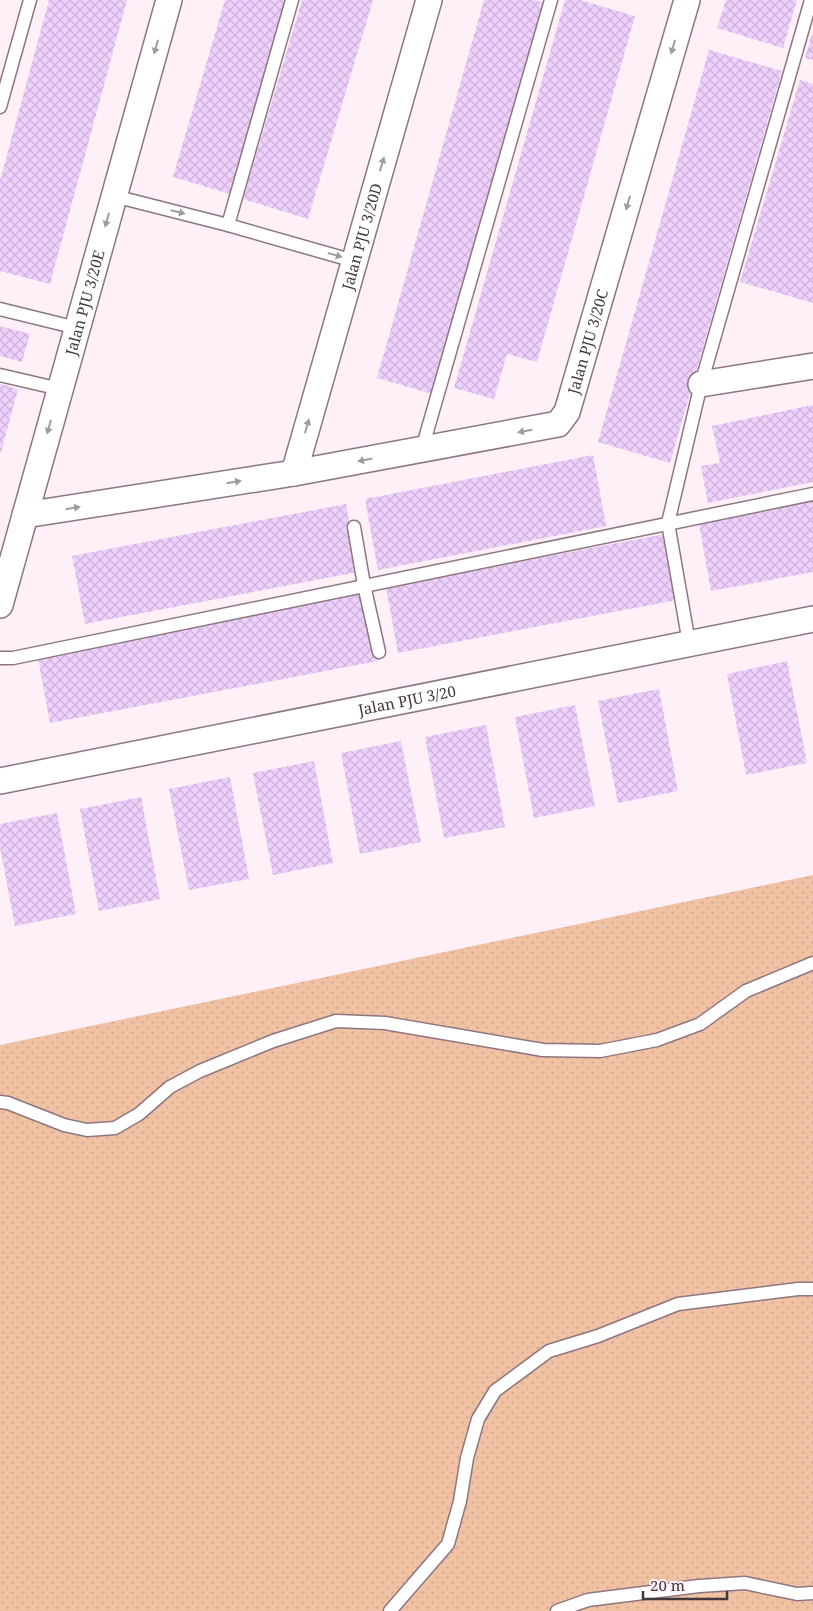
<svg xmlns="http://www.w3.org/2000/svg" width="813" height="1611" viewBox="0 0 813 1611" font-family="'Noto Serif',serif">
<defs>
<pattern id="grass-dots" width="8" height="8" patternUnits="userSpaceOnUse" patternTransform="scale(1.25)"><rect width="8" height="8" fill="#f0c1a3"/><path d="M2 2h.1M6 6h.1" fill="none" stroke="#cfa68d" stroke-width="1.8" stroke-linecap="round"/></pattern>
<pattern id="building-cross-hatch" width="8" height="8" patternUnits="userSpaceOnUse" patternTransform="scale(1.25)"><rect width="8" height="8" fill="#eed0fc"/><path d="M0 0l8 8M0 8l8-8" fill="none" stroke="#cdb3d9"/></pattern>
</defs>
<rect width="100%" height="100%" fill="#ffeff6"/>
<polygon fill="url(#grass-dots)" points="813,875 813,1611 0,1611 0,1045"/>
<g fill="url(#building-cross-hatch)">
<polygon points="49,0 127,0 50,284 0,271 0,181"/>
<polygon points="225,0 287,0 230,194 173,177"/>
<polygon points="302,0 373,0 308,219 243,199"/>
<polygon points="484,0 535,0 544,3 432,394 377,378"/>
<polygon points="565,0 580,0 635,16 537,362 507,354 494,399 454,388"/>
<polygon points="726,0 797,0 783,48 717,28"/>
<polygon points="812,34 813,34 813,60 805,58"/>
<polygon points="709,50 782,71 670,463 598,442"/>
<polygon points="800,80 813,84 813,303 740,282"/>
<polygon points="0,326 30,334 22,362 0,356"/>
<polygon points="0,384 18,389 1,452 0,452"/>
<polygon points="813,405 813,482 708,503 701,466 720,463 712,426"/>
<polygon points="593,455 606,526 378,570 365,499"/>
<polygon points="813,502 813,572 711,591 699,524"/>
<polygon points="346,504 358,572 85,624 72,556"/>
<polygon points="665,534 677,600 398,653 386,587"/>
<polygon points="365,590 378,661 50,723 37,653"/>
<polygon points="787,661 807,763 746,775 727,674"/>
<polygon points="659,689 678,791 618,803 598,701"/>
<polygon points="575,705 595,806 534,818 515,717"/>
<polygon points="486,725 505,827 444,838 425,737"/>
<polygon points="401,741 421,842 360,854 341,753"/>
<polygon points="314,761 333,863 273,875 253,773"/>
<polygon points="230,777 249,879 189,890 169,789"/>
<polygon points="141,797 160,899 99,911 80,809"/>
<polygon points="57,813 76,914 15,926 0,847 0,824"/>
</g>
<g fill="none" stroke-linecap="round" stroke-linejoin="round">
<g stroke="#8e7681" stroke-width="15">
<g id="service">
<polyline points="0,107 30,0"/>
<polyline points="114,196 228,225 354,261"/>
<polyline points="228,225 292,0"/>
<polyline points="0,309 77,328"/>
<polyline points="0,375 60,389"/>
<polyline points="422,449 551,0"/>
<polyline points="354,527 364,585 379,652"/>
<polyline points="689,643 668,523 701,384 811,0"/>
<polyline points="0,658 13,658 813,494"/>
<polyline points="0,1102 8,1103 64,1125 87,1130 115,1128 139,1114 170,1087 200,1071 273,1041 336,1021 385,1023 543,1050 600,1051 657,1040 700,1024 746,991 813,963"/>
<polyline points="390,1611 448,1544 460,1501 467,1458 478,1419 495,1391 549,1351 598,1336 678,1304 798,1289 813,1289"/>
<polyline points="557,1611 588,1600 699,1586 745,1583 797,1594 813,1593"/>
</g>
</g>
<g stroke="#8e7681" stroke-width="28">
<g id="minor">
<polyline points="701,384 813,366"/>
<path id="s1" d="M294,473L429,0"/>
<path id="s2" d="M25,515L294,473L558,424L567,412L687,0"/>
<path id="s3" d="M0,605L169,0"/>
<path id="s4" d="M0,781L813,619"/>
</g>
</g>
<use href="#service" stroke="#fff" stroke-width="12"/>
<use href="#minor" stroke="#fff" stroke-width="25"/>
</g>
<defs><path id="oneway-solid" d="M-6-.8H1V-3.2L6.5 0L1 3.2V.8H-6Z" transform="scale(1.25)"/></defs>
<g fill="#a09b9e">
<use href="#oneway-solid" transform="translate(156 47) rotate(106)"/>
<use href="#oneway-solid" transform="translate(673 47) rotate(106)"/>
<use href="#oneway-solid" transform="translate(382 164) rotate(-74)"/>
<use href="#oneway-solid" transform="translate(628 203) rotate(106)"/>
<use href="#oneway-solid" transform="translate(178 212) rotate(14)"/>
<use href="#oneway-solid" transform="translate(107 220) rotate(106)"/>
<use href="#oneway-solid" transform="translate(335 255) rotate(16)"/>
<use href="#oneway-solid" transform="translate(307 426) rotate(-74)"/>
<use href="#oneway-solid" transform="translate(49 427) rotate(105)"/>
<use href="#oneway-solid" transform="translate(525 431) rotate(170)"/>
<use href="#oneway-solid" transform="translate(365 460) rotate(169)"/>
<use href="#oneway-solid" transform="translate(234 482) rotate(-9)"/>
<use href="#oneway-solid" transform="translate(73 508) rotate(-9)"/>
</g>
<g text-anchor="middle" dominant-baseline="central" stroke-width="4" stroke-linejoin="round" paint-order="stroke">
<g font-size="15" fill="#42373c" stroke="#ffeff6">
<text stroke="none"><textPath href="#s1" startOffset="246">Jalan PJU 3/20D</textPath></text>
<text stroke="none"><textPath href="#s3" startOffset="314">Jalan PJU 3/20E</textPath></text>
<text stroke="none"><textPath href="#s2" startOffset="629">Jalan PJU 3/20C</textPath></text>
<text stroke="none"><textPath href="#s4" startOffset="415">Jalan PJU 3/20</textPath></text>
</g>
</g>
<path d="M643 1591v8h84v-8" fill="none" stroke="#42373c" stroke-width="2.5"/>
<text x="650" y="1591" font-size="15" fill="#42373c" stroke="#ffeff6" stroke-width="4" paint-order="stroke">20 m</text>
</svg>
